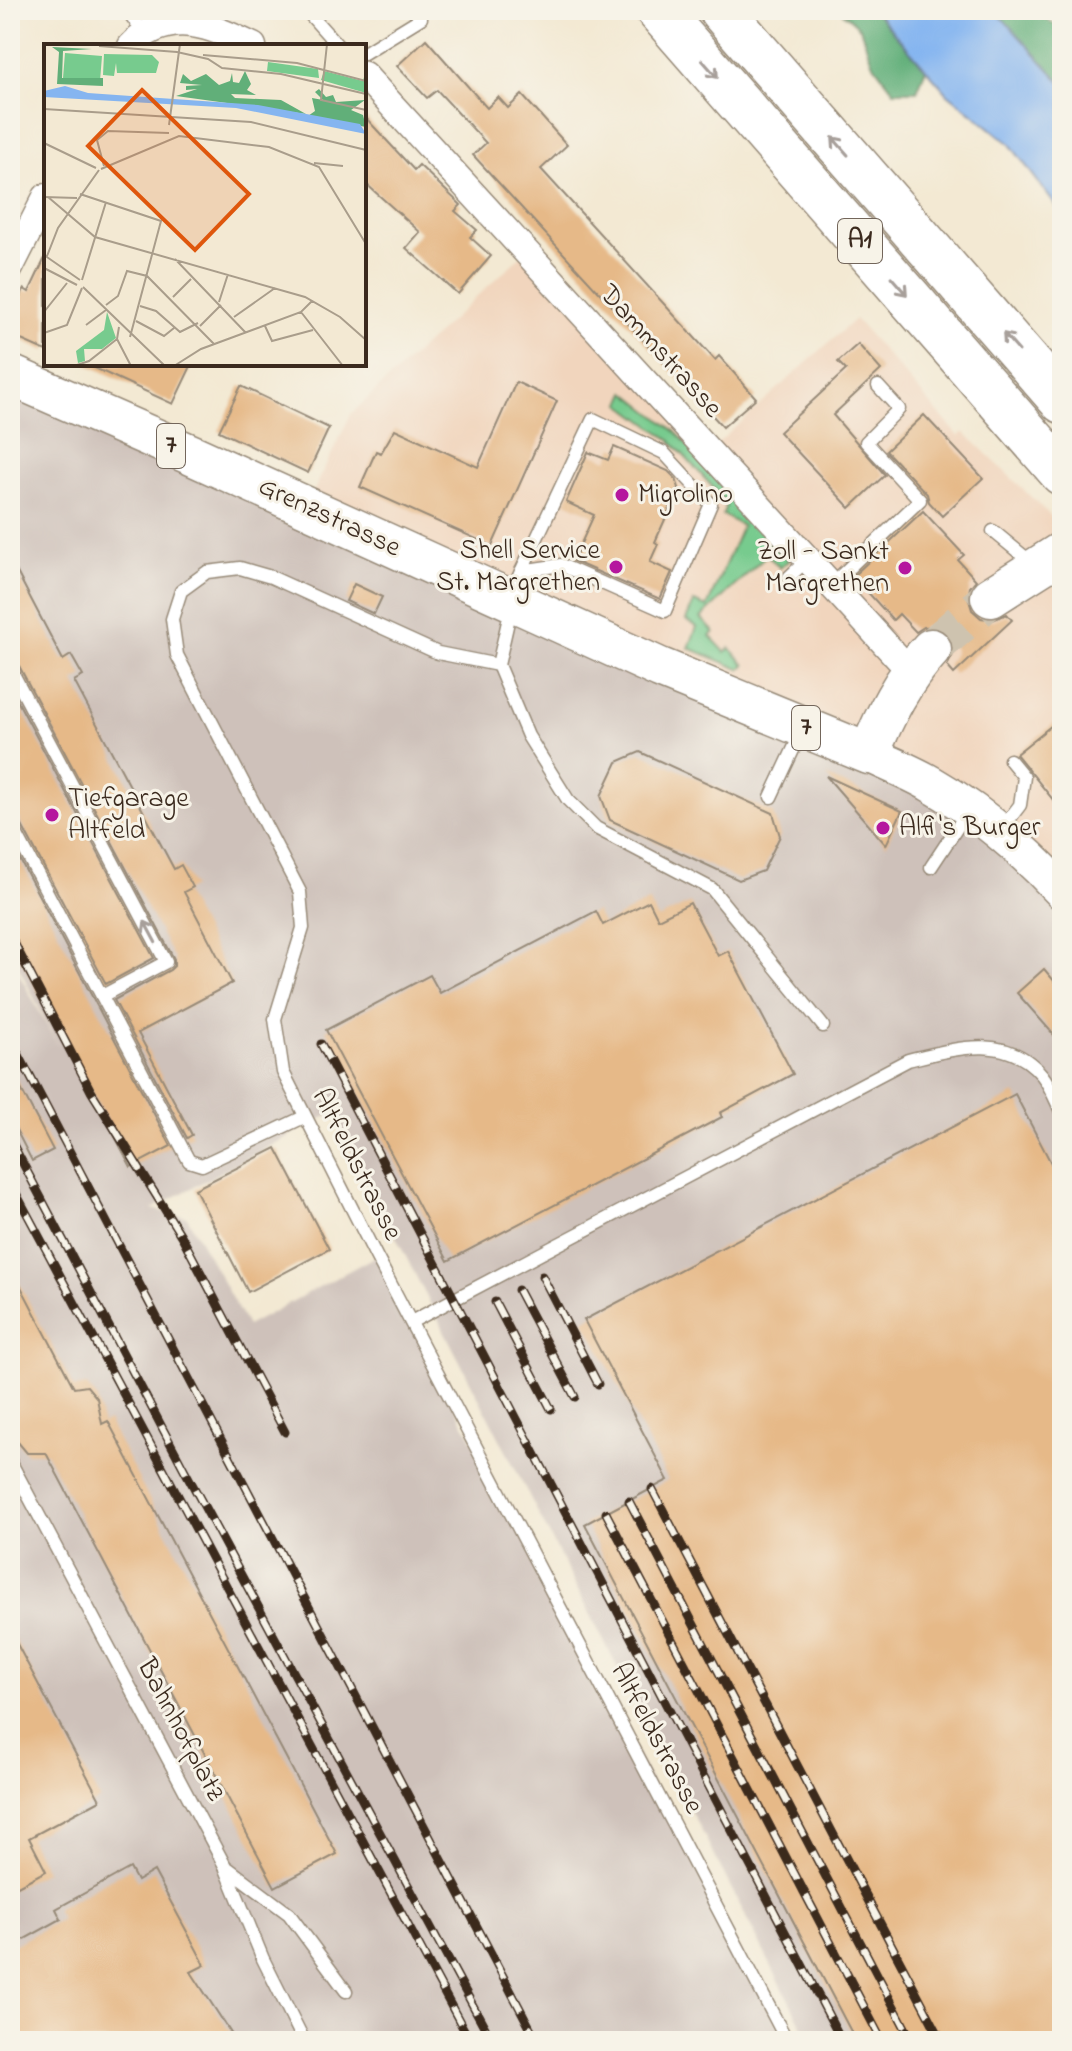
<svg xmlns="http://www.w3.org/2000/svg" width="1072" height="2051" viewBox="0 0 1072 2051" font-family="'Indie Flower',sans-serif">
<rect width="100%" height="100%" fill="#f7f3e8"/>
<filter id="ink" filterUnits="userSpaceOnUse"><feTurbulence type="fractalNoise" baseFrequency=".0125" numOctaves="2"/><feDisplacementMap in="SourceGraphic" scale="16" xChannelSelector="R" yChannelSelector="G"/><feConvolveMatrix kernelMatrix="1 2 1 2 8 2 1 2 1" color-interpolation-filters="sRGB"/></filter>
<filter id="wash" filterUnits="userSpaceOnUse"><feTurbulence type="fractalNoise" baseFrequency=".006" numOctaves="4" result="noise"/><feDisplacementMap in="SourceGraphic" scale="32" xChannelSelector="R" yChannelSelector="G"/><feGaussianBlur stdDeviation="1.8" result="paint"/><feColorMatrix in="noise" values="0 0 0 0 0 0 0 0 0 0 0 0 0 0 0 0 0 1.4 0 .05"/><feComposite in="paint" operator="in"/></filter>
<g filter="url(#wash)">
<rect width="100%" height="100%" fill="#f3e9d3"/>
<polygon fill="#f1d5bd" points="525,252 708,452 855,319 959,436 964,432 1062,527 1062,884 306,507 351,414"/>
<polygon fill="#cec1ba" points="10,375 869,754 1034,862 1062,910 1062,2041 810,2041 332,1113 152,1209 187,1217 247,1326 376,1256 787,2041 10,2041 10,957 59,1048 10,949"/>
<polygon fill="#77cb8e" stroke="#597a56" stroke-width="2" points="626,392 676,432 755,518 789,560 780,568 767,555 701,618 714,632 710,636 725,652 730,648 745,665 740,669 689,648 697,627 686,620 694,602 707,607 742,526 723,515 727,503 670,440 621,404"/>
<g fill="#61af79" stroke="#4e6c4c" stroke-width="2">
<polygon points="840,10 874,10 926,69 917,91 894,91 872,62 860,28"/>
<polygon points="990,10 1032,10 1062,29 1062,88"/>
</g>
<polygon fill="#85b5f0" stroke="#607087" stroke-width="2" points="874,10 995,10 1062,83 1062,214 1009,143 948,94"/>
<g id="blocks">
<g fill="#e6b988">
<polygon points="426,39 487,108 498,97 508,108 522,95 567,145 541,169 715,360 719,356 756,398 723,427 473,155 486,143 437,90 427,98 397,66"/>
<polygon points="364,116 414,170 419,165 461,205 455,211 477,230 470,237 491,256 458,294 406,248 420,232 364,182"/>
<polygon points="46,256 46,351 10,335 10,318 24,289 29,292"/>
<polygon points="858,344 881,370 833,415 885,475 850,508 779,432 846,370 838,362"/>
<polygon points="86,364 192,364 173,404"/>
<polygon points="516,382 557,401 492,546 360,487 376,451 381,453 395,429 478,467"/>
<polygon points="241,386 329,428 308,473 219,431"/>
<polygon points="924,415 983,478 942,516 929,502 927,494 886,451"/>
<polygon points="614,447 668,471 676,479 679,488 655,542 658,544 650,562 672,572 660,599 573,561 594,515 566,502 588,452 608,460"/>
<polygon points="923,511 964,555 958,560 976,580 970,587 968,597 972,610 981,618 993,620 1007,614 1012,620 954,674 947,666 954,653 953,642 947,632 935,626 924,627 916,632 899,614 893,620 853,576"/>
<polygon points="10,559 63,660 71,655 83,676 74,681 174,869 181,865 193,887 184,892 232,983 138,1033 192,1135 187,1138 114,1000 170,970 174,966 174,959 18,664 10,659"/>
<polygon points="354,584 382,597 374,614 346,601"/>
<polygon points="10,687 154,958 106,984 18,818 10,813"/>
<polygon points="1062,717 1062,811 1016,754"/>
<polygon points="640,752 773,813 780,836 763,871 739,880 610,820 601,796 617,762"/>
<polygon points="826,776 902,811 886,845"/>
<polygon points="10,841 171,1146 131,1167 10,938"/>
<polygon points="649,901 658,919 690,903 718,956 728,951 793,1074 720,1113 722,1117 448,1261 326,1030 430,975 440,993 596,911 603,925"/>
<polygon points="1044,969 1062,990 1062,1044 1017,993"/>
<polygon points="10,1068 53,1150 32,1161 10,1118"/>
<polygon points="1015,1094 1062,1184 1062,2041 856,2041 585,1524 668,1480 584,1320"/>
<polygon points="276,1148 329,1249 248,1292 195,1189"/>
<polygon points="10,1266 74,1388 87,1386 97,1398 102,1424 108,1421 337,1854 275,1887 46,1453 27,1453 17,1441 10,1417"/>
<polygon points="10,1631 100,1800 29,1838 46,1871 10,1890"/>
<polygon points="130,1868 137,1881 154,1871 205,1965 191,1972 236,2041 10,2041 10,1947 61,1919 56,1909"/>
</g>
</g>
</g>
<g filter="url(#ink)">
<use href="#blocks" fill-opacity="0" stroke="#978a78" stroke-width="2"/>
<g fill="none" stroke-linecap="round" stroke-linejoin="round">
<polyline stroke="#cec3af" stroke-width="40" stroke-dasharray="40 20" stroke-linecap="butt" points="931,649 991,597"/>
<g stroke="#978a78" stroke-width="15">
<g id="lane">
<polyline points="127,10 144,33"/>
<polyline points="306,10 338,46"/>
<polyline points="364,53 421,18"/>
<polyline points="993,531 1033,564"/>
<polyline points="521,571 561,565 665,611 711,504 664,453 593,419 518,578 498,665 528,736 568,800 596,828 712,889 823,1026"/>
<polyline points="789,577 808,559"/>
<polyline points="831,585 920,500 866,442 899,409 878,386"/>
<polyline points="498,665 438,653 271,577 240,568 207,572 181,591 172,619 177,655 300,892 303,928 275,1019 283,1072 376,1256 787,2041"/>
<polyline points="10,668 166,962 102,996"/>
<polyline points="771,797 801,733"/>
<polyline points="10,822 189,1161 202,1165 304,1117"/>
<polyline points="1001,830 1020,805 1024,777 1010,760"/>
<polyline points="931,867 968,811"/>
<path d="M411,1322L908,1060C953,1049 1007,1032 1042,1075C1050,1085 1056,1101 1062,1113"/>
<polyline points="10,1461 225,1866 289,1914 346,1991"/>
<polyline points="226,1869 263,1959 304,2041"/>
</g>
</g>
<g stroke="#978a78" stroke-width="29">
<g id="street">
<path d="M131,46C169,7 211,26 253,46"/>
<polyline points="364,75 910,671"/>
<polyline points="10,268 46,197"/>
</g>
</g>
<g stroke="#978a78" stroke-width="39">
<path id="secondary" d="M869,754C889,764 911,772 931,784C980,812 1024,850 1062,891"/>
</g>
<g stroke="#978a78" stroke-width="43">
<g id="primary">
<path d="M10,375L192,455L660,668L869,754C885,715 902,680 931,649"/>
<polyline points="991,597 1062,552"/>
</g>
</g>
<g stroke="#978a78" stroke-width="47">
<g id="highway">
<polyline points="658,10 1062,473"/>
<polyline points="721,10 1062,401"/>
</g>
</g>
<use href="#lane" stroke="#fff" stroke-width="12"/>
<use href="#street" stroke="#fff" stroke-width="26"/>
<use href="#secondary" stroke="#fff" stroke-width="36"/>
<use href="#primary" stroke="#fff" stroke-width="40"/>
<use href="#highway" stroke="#fff" stroke-width="44"/>
<g stroke="#3b2a1e" stroke-width="9">
<g id="rail">
<polyline points="10,935 91,1091 182,1237 285,1432"/>
<polyline points="10,1038 537,2041"/>
<polyline points="321,1044 842,2041"/>
<polyline points="10,1139 184,1469 492,2041"/>
<polyline points="10,1182 470,2041"/>
<polyline points="542,1276 598,1384"/>
<polyline points="518,1290 575,1397"/>
<polyline points="495,1302 551,1409"/>
<polyline points="652,1489 942,2041"/>
<polyline points="629,1501 912,2041"/>
<polyline points="606,1513 882,2041"/>
</g>
</g>
<use href="#rail" stroke="#f7f3e8" stroke-width="6" stroke-dasharray="18" stroke-linecap="butt"/>
</g>
<defs><path id="oneway-shaft" d="M-6 0H5M1.5-3L5.5 0L1.5 3" fill="none" stroke-width="1.6" stroke-linecap="round" stroke-linejoin="round" transform="scale(2)"/></defs>
<g stroke="#a79f9a">
<use href="#oneway-shaft" transform="translate(710 69) rotate(49)"/>
<use href="#oneway-shaft" transform="translate(840 146) rotate(-131)"/>
<use href="#oneway-shaft" transform="translate(899 286) rotate(49)"/>
<use href="#oneway-shaft" transform="translate(1011 342) rotate(-131)"/>
<use href="#oneway-shaft" transform="translate(150 932) rotate(-118)"/>
</g>
</g>
<g fill="#b5179e" stroke="#f7f3e8" stroke-width="3">
<circle cx="622" cy="495" r="8"/>
<circle cx="616" cy="567" r="8"/>
<circle cx="905" cy="568" r="8"/>
<circle cx="52" cy="815" r="8"/>
<circle cx="883" cy="828" r="8"/>
</g>
<g text-anchor="middle" dominant-baseline="central" stroke-width="6" stroke-linejoin="round" paint-order="stroke">
<g fill="#f7f3e8" stroke="#73665b" stroke-width="2">
<rect x="838" y="219" width="44" height="44" rx="6"/>
<rect x="157" y="424" width="28" height="44" rx="6"/>
<rect x="792" y="706" width="28" height="44" rx="6"/>
</g>
<g font-size="26" font-weight="bold" fill="#3b2a1e">
<text x="860" y="241">A1</text>
<text x="171" y="446">7</text>
<text x="806" y="728">7</text>
</g>
<g font-size="28" fill="#3b2a1e" stroke="#f7f3e8">
<text transform="translate(660 352) rotate(48)">Dammstrasse</text>
<text transform="translate(329 518) rotate(25)">Grenzstrasse</text>
<text transform="translate(356 1165) rotate(63)">Altfeldstrasse</text>
<text transform="translate(180 1730) rotate(62)">Bahnhofplatz</text>
<text transform="translate(656 1739) rotate(62)">Altfeldstrasse</text>
</g>
<g font-size="28" fill="#3b2a1e" stroke="#f7f3e8" text-anchor="start">
<text x="638" y="495">Migrolino</text>
<text x="600" y="551" text-anchor="end">Shell Service<tspan x="600" dy="32">St. Margrethen</tspan></text>
<text x="889" y="552" text-anchor="end">Zoll - Sankt<tspan x="889" dy="32">Margrethen</tspan></text>
<text x="68" y="799">Tiefgarage<tspan x="68" dy="32">Altfeld</tspan></text>
<text x="899" y="828">Alfi's Burger</text>
</g>
</g>
<g transform="translate(44 44)">
<rect width="322" height="322" fill="#f3e9d3"/>
<path d="M21,9L58,12L56,37L19,34ZM60,10L108,11L115,18L112,29H73L72,19L70,32L59,31ZM224,18L274,25L275,34L223,27ZM322,25V49L277,36L280,27L319,37ZM63,268L72,294L58,305H40L41,317L34,319L32,307L60,286Z" fill="#77cb8e"/>
<path d="M8,3L48,5L19,7L18,34H59V42L13,40L15,8ZM201,27L207,40L203,46L212,51L187,50L191,54L237,56L262,70L132,52L153,45L142,46V42L158,41L136,39L139,30L147,37L162,30L175,41L186,37L188,29L189,38L195,39ZM275,45L282,53L289,51L292,58L321,56L307,66L319,71L322,83L264,72L271,67L268,54L279,56L271,48Z" fill="#61af79"/>
<path d="M21,42L44,49L214,61L316,80L322,90L192,64L0,53V47Z" fill="#85b5f0"/>
<path fill="none" stroke="#a99d8b" stroke-width="2" d="M283,0L277,56L322,66M55,2L133,8L164,15L178,24L237,30L322,50M159,11L253,19L322,37M0,65L207,78L322,106M125,81L136,0M0,99L52,124M270,119L299,122M60,122L53,96L64,87L125,89M57,125L135,92L225,103L275,123L322,200M36,150L117,177L86,293M0,153L33,154M4,153L51,193L261,253L296,273L322,296M0,211L36,236M3,212L14,184L55,126M131,215L202,289M0,224L33,241M38,236L62,158M39,243L121,322M129,253L147,235M175,258L184,230M62,261L74,252L83,227L103,232L170,300M96,262L112,267L136,288L154,279M0,268L23,239M257,268L299,322M190,273L231,244M92,277L120,292L130,284M42,281L62,266M156,282L177,261M221,282L228,297L269,286M75,283L73,295L87,322M0,289L23,281L38,244M30,322L45,317L73,295M130,322L157,305L257,268L268,257"/>
<path fill="#df570d" fill-opacity="0.15" stroke="#df570d" stroke-width="4" d="M98,46L205,150L151,206L44,102Z"/>
<rect width="322" height="322" fill="none" stroke="#3b2a1e" stroke-width="4"/>
</g>
<rect width="1072" height="2051" fill="none" stroke="#f7f3e8" stroke-width="40"/>
</svg>
